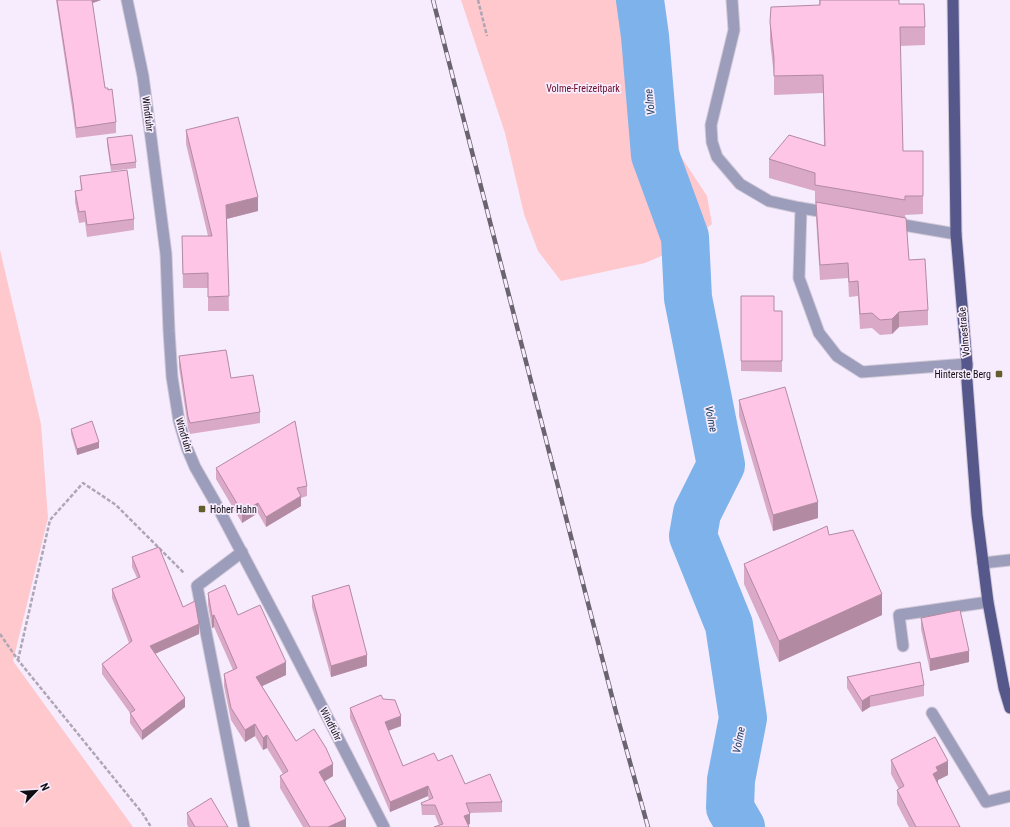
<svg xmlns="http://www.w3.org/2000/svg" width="1010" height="827" viewBox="0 0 1010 827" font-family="'Roboto Condensed',sans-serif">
<rect width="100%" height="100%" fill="#f6ecfd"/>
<g fill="#fec8cc">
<polygon points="461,0 661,0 680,155 707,196 712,224 680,248 645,263 561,281 538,251 524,214 505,133"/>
<polygon points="0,250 41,424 48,518 13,661 133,827 0,827"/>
</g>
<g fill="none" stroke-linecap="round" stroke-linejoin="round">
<polyline stroke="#7eb2ea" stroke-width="48" points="640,0 645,36 655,155 685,237 688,298 721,465 697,513 693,536 729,625 743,718 731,780 730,808 741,827"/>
<g stroke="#d1c8d8" stroke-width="13">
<g id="service">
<polyline points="732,0 734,30 711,125 712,142 717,157 740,184 769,201 801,208 799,278 819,333 837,356 862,372 967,364"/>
<polyline points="801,208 831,213"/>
<polyline points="892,223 956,234"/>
<polyline points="903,646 899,615 988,602"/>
<polyline points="932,713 986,802 1010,796"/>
</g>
</g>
<g stroke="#d1c8d8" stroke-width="13">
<g id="minor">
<polyline points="127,0 143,76 166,254 169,331 172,377 179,421 187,448 195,467 215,502 281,627 384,827"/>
<polyline points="242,552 197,586 244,827"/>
<polyline points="983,563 1010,560"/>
</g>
</g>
<g stroke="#d1c8d8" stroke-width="13">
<polyline id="primary" points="953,0 956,234 967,364 967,381 977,515 988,602 1004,688 1010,708"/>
</g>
<g stroke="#aea6b3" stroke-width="2.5" stroke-dasharray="4 2" stroke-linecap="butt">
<polyline points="478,0 487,36"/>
<polyline points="0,634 18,660 143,814 151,827"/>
<polyline points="18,660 50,520 83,483 116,505 184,573"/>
</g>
<use href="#service" stroke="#9b9dbb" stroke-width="11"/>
<use href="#minor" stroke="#9b9dbb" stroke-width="11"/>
<use href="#primary" stroke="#56588c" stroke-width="11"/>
<g stroke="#6a646e" stroke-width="4.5">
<polyline id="rail" points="433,0 616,712 648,827"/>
</g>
<use href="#rail" stroke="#f6ecfd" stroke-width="3" stroke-dasharray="9" stroke-linecap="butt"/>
</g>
<g fill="#daa9c7">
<polygon points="56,0 101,0 92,3 105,88 108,90 116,122 116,133 76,138 73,114"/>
<polygon points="819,0 899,0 899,4 925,27 925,45 900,46 903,151 923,151 923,214 905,215 909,260 928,310 928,325 899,327 892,334 880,335 872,328 860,329 858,296 849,297 848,278 820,280 816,218 816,203 815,203 815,191 769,178 769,159 824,146 823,93 774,95 774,76 770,41 770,22 819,5"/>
<polygon points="186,130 258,211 227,219 229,311 208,311 208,288 183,288 182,236 208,236 186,144"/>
<polygon points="107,138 136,162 136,168 111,171 107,144"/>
<polygon points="80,176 134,219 134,230 87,237 85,222 79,223 75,202 75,191 81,190"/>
<polygon points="741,296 774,311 782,311 782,372 741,371"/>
<polygon points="179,356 231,378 260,412 260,423 190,434 188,428 179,367"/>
<polygon points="739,400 818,518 773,531 739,416"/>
<polygon points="71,429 99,448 77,455 71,434"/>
<polygon points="216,468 307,486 307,496 301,498 301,506 266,527 258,513 242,523 216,479"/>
<polygon points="829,535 882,615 779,662 744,584 744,564"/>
<polygon points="132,557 183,607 199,634 155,654 185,707 142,740 130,723 130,713 102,674 102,664 129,643 112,598 112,589 137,578 132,567"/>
<polygon points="208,593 238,615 286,675 262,686 296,741 333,776 324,781 346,827 303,827 280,788 280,776 283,774 267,748 263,750 255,736 245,742 231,720 224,686 224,674 233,670 214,627 212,628 208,605"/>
<polygon points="312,596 367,666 331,677 312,607"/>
<polygon points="921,618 969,662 930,671 921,629"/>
<polygon points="847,677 924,685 924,696 870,707 862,712 847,688"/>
<polygon points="383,699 401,726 388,731 403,766 438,761 465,784 502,802 502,812 470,813 470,824 468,825 439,825 435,815 422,815 421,803 429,800 428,796 390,812 350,718 350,708"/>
<polygon points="891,760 948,775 938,780 938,785 960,827 909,827 897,804 897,790 899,789 891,774"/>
<polygon points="187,813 228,827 188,827 187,824"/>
</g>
<g fill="#b28aa2">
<polygon points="90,0 101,0 90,4"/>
<polygon points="258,197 258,211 226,219 226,205"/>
<polygon points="899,312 899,327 892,334 892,319"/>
<polygon points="99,442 99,448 77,455 77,449"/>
<polygon points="301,496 301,506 266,527 266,517"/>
<polygon points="818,502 818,518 773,531 773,515"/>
<polygon points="258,503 258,513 242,523 242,512"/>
<polygon points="882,594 882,615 779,662 779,641"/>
<polygon points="214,615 214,627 212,628 212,616"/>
<polygon points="199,624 199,634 150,656 150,646"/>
<polygon points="969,651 969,662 930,671 930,659"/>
<polygon points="367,655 367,666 331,677 331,666"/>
<polygon points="286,662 286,675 256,689 256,677"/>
<polygon points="870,696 870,707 862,712 862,701"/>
<polygon points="185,698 185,707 142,740 142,731"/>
<polygon points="401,716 401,726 385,732 385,722"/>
<polygon points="255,724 255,736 245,742 245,730"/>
<polygon points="267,735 267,748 263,750 263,738"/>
<polygon points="948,761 948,775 938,780 938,786 933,774 936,767"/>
<polygon points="333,764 333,776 319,785 319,772"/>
<polygon points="428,786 428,796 390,812 390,802"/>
<polygon points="470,814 470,824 464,826 464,816"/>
<polygon points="346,819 346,827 328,827"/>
</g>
<g fill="#fec5e7" stroke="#b28aa2">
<polygon points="57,0 92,0 105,88 108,88 108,90 112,89 116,122 76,128 73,103"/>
<polygon points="820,0 899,0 899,4 924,4 925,27 900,27 903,151 923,151 923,196 905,196 905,200 815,185 815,173 769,159 789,135 825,146 823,75 774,76 774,58 770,22 771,7 820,5"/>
<polygon points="238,117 258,197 226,205 229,296 208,297 208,273 183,274 182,236 212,236 186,130"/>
<polygon points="132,135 136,162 111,165 107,138"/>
<polygon points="127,170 134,219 87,225 85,211 79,212 75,191 82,190 80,176"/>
<polygon points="816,202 906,218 909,260 925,259 928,310 899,312 892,319 880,320 872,313 860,314 858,281 849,282 848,263 820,265"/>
<polygon points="741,296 774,296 774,311 782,311 782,361 741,361"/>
<polygon points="226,350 231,378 253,375 260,412 190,423 188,417 179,356"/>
<polygon points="785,387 818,502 773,515 739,400"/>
<polygon points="92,421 99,442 77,449 71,429"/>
<polygon points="295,421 307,486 297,488 301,496 266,517 258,503 242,512 216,468"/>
<polygon points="827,526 829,535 853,530 882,594 779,641 744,564"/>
<polygon points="159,547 183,607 195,601 199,624 150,646 185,698 142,731 130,713 135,710 102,664 132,641 112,589 140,577 132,557"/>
<polygon points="225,585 238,615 260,605 286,662 256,677 296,741 314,729 326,748 333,764 319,772 346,819 328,827 310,827 280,776 288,771 267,735 263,738 255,724 245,730 231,708 224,674 237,668 214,615 212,616 208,593"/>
<polygon points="349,585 367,655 331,666 312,596"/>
<polygon points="960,610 969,651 930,659 921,618"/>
<polygon points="920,662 924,685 870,696 862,701 847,677"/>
<polygon points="381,695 383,699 395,700 401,716 385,722 403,766 434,753 438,761 452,755 465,784 490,774 502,802 466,803 470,814 464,816 469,827 434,827 443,824 435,805 422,805 421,803 433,798 428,786 390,802 350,708"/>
<polygon points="935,737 948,761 936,767 938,771 933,774 960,827 916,827 897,790 904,786 891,760"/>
<polygon points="211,798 228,827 195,827 187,813"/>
</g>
<g fill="#635e2b" stroke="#f6ecfd" stroke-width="1.5">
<rect x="995" y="370" width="8" height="8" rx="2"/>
<rect x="198" y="505" width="8" height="8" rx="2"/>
</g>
<g text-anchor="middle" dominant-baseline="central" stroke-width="3.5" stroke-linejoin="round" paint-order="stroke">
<g font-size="10" fill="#6c0b26" stroke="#f6ecfd">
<text x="583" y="88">Volme-Freizeitpark</text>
</g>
<g font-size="10" fill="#110d13" stroke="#f6ecfd">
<text transform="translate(148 114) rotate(83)">Windfuhr</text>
<text transform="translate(964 332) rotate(-95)">Volmestraße</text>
<text transform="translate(184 435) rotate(73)">Windfuhr</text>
<text transform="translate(331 724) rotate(63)">Windfuhr</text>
</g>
<g font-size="10" fill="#110d13" stroke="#f6ecfd" text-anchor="end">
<text x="991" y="374">Hinterste Berg</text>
<text x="210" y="509" text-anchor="start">Hoher Hahn</text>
</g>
<g font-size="11" font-style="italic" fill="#0f3459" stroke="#f6ecfd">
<text transform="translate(650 102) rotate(-96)">Volme</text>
<text transform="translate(711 419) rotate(79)">Volme</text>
<text transform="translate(739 740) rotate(-79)">Volme</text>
</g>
</g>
<g transform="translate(36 791) rotate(65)" stroke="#f6ecfd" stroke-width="3" paint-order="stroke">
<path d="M0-3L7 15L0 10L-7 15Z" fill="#110d13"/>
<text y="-6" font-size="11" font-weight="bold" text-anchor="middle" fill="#110d13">N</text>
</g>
</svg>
